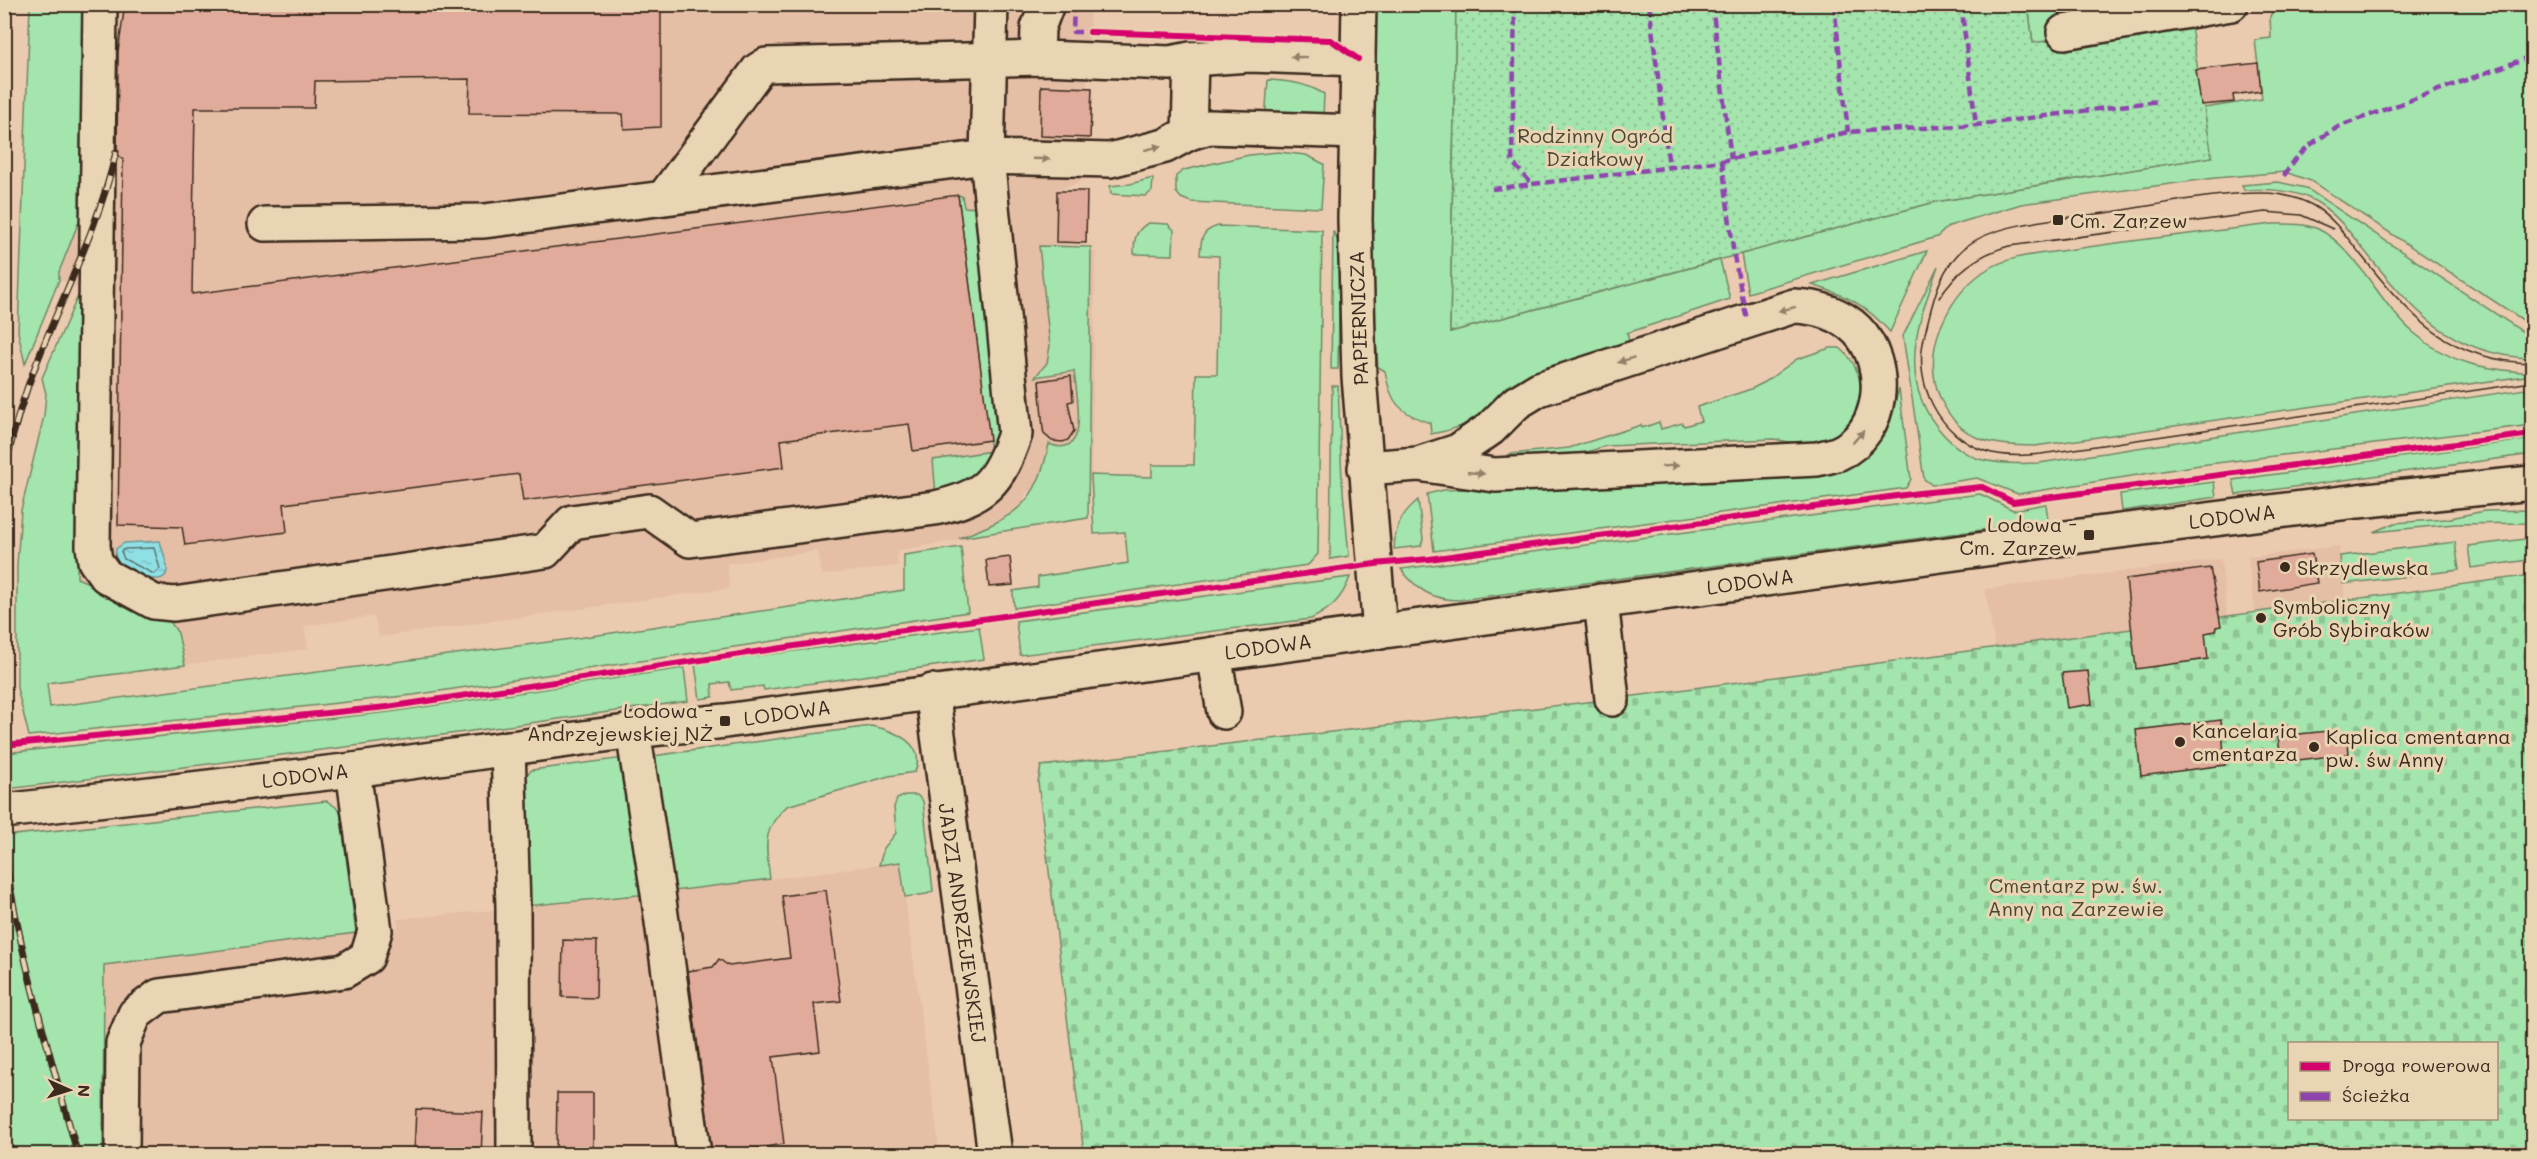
<svg xmlns="http://www.w3.org/2000/svg" width="2537" height="1159" viewBox="0 0 2537 1159" font-family="Mali,sans-serif">
<defs>
<pattern id="cemetery-stones" width="16" height="16" patternUnits="userSpaceOnUse" patternTransform="scale(1.5)"><rect width="16" height="16" fill="#a4e4ad"/><path d="M2 7V4a2 2 0 0 1 4 0v3zM10 15v-3a2 2 0 0 1 4 0v3z" fill="#8ec494"/></pattern>
<pattern id="garden-dots" width="8" height="8" patternUnits="userSpaceOnUse" patternTransform="scale(1.5)"><rect width="8" height="8" fill="#a4e4ad"/><path d="M2 2h.1M6 6h.1" fill="none" stroke="#8ec494" stroke-width="1.8" stroke-linecap="round"/></pattern>
<pattern id="water-ripples" width="26" height="14" patternUnits="userSpaceOnUse" patternTransform="scale(1.5)"><rect width="26" height="14" fill="#8ee0e5"/><path d="M2 4q2-2 4 0t4 0M15 11q2-2 4 0t4 0" fill="none" stroke="#7bc0c4"/></pattern>
</defs>
<rect width="100%" height="100%" fill="#ebcbaf"/>
<filter id="ink" filterUnits="userSpaceOnUse"><feTurbulence type="fractalNoise" baseFrequency=".0167" numOctaves="2"/><feDisplacementMap in="SourceGraphic" scale="12" xChannelSelector="R" yChannelSelector="G"/><feConvolveMatrix kernelMatrix="1 2 1 2 8 2 1 2 1" color-interpolation-filters="sRGB"/></filter>
<g filter="url(#ink)">
<g fill="#e5bea6">
<polygon points="11,4 11,5 5,352 4,5"/>
<polygon points="85,5 1090,5 1087,87 1092,88 1090,142 1096,143 1095,173 1099,174 1057,191 1056,242 1099,253 1096,254 1091,483 1026,492 1019,529 897,551 898,566 822,575 818,551 727,564 730,588 379,637 374,616 304,626 308,649 75,679 81,290 59,280"/>
<polygon points="2339,546 2345,600 2255,612 2248,557"/>
<polygon points="2221,559 2227,615 1995,647 1985,589"/>
<polygon points="900,862 940,1154 103,1154 104,965 398,928 397,919 634,897"/>
</g>
<g fill="#a4e4ad" stroke="#708766" stroke-width="1.5">
<polygon points="2296,4 2532,5 2532,326 2311,181 2285,172 2215,178 2021,204 1949,226 1937,237 1748,293 1741,254 1935,202 2211,157 2204,108 2262,99 2255,40 2271,38 2270,16 2274,10"/>
<polygon points="30,5 85,5 83,211 59,272 59,280 25,364 18,332"/>
<path d="M1375,5H1456L1450,332L1720,260L1730,299L1627,333L1630,344L1482,415C1466,426 1450,431 1431,434L1430,423C1399,413 1390,402 1385,371L1378,367C1367,246 1372,126 1375,5Z"/>
<polygon points="2028,5 2058,5 2063,39 2033,43"/>
<path d="M1268,80C1289,81 1306,83 1324,94L1323,118L1265,119Z"/>
<polygon points="1278,152 1306,155 1324,164 1321,208 1191,202 1181,198 1176,192 1176,176 1184,170 1249,155"/>
<polygon points="1153,178 1152,191 1146,196 1111,194 1110,186 1130,184"/>
<path d="M2278,182L2306,188L2532,338V358C2449,355 2412,309 2363,249C2348,230 2333,210 2311,199C2290,189 2266,189 2244,190L2242,185Z"/>
<polygon points="958,195 962,196 964,207 979,208 1004,419 985,472 936,496 933,460 991,451"/>
<path d="M1148,223L1168,224L1174,230L1173,255L1134,254C1134,239 1135,231 1148,223Z"/>
<path d="M2273,224C2287,224 2305,223 2318,229C2356,247 2380,305 2414,333C2451,365 2486,369 2532,373V375L2035,446C1992,445 1962,443 1941,400C1931,378 1931,352 1940,329C1949,306 1962,287 1983,272C2009,254 2044,254 2074,249C2140,239 2207,232 2273,224Z"/>
<path d="M1218,226L1322,230L1318,554L1308,565L1014,608L1013,591L1038,587V577L1128,563L1125,532L1094,534L1091,475L1152,477V465H1194L1196,374H1217L1219,256L1200,255C1201,239 1201,231 1218,226Z"/>
<polygon points="1333,231 1340,245 1338,369 1331,369"/>
<path d="M1039,246L1091,247L1088,518L959,538C1016,516 1036,506 1049,444C1092,461 1076,393 1074,371L1035,377L1047,363L1050,346Z"/>
<path d="M1927,251L1890,332C1865,304 1848,296 1812,285Z"/>
<path d="M1938,266C1929,294 1917,321 1915,351C1914,367 1915,386 1922,401C1931,424 1955,452 1979,459C1998,464 2020,464 2039,463L2532,388V425L2200,465L2018,494L1977,478L1932,485L1924,479L1903,336Z"/>
<polygon points="81,289 77,578 167,617 178,633 185,665 47,683 50,707 571,639 904,590 904,555 961,547 968,612 413,695 29,736 17,688 17,565 21,510 44,416 46,394 42,378"/>
<path d="M1830,348H1840C1871,373 1869,428 1827,442C1808,448 1791,442 1773,439L1606,446L1571,457L1497,462L1510,454L1569,448L1641,425L1642,428L1659,422L1661,429L1682,423L1684,426L1701,421L1697,407L1751,389L1765,382L1797,359Z"/>
<polygon points="1332,386 1338,386 1342,480 1349,556 1330,559"/>
<polygon points="1899,389 1911,479 1906,488 1434,551 1427,494 1444,490 1780,476 1871,448 1884,431 1892,413"/>
<polygon points="2532,439 2532,454 2236,495 2233,480"/>
<polygon points="2214,482 2216,497 2122,511 2120,494"/>
<path d="M1980,494L2013,510L2046,504L2048,521L1459,600C1432,600 1416,589 1401,569Z"/>
<path d="M1418,500L1423,539L1421,546L1394,549C1395,527 1401,514 1418,500Z"/>
<polygon points="2532,510 2532,523 2454,524 2374,532 2395,523 2446,519 2484,511"/>
<polygon points="2525,539 2528,560 2471,568 2468,546"/>
<polygon points="2455,542 2459,570 2343,584 2340,556"/>
<path d="M1350,577C1342,599 1331,609 1311,619L1020,655L1016,621Z"/>
<polygon points="979,627 984,659 764,690 763,686 731,690 729,682 712,684 713,697 700,699 695,664"/>
<polygon points="684,668 688,701 450,734 7,789 5,753 390,712"/>
<path d="M871,726C893,730 927,743 915,772L889,776L787,806C761,830 766,846 770,879L666,892L653,756Z"/>
<polygon points="624,758 649,894 525,906 525,776 532,770"/>
<polygon points="906,795 917,795 923,801 933,891 927,894 905,897 900,862 879,865 884,848 896,833 894,807 897,799"/>
<polygon points="327,801 340,810 356,933 104,965 103,1154 5,1154 5,836"/>
</g>
<path fill="url(#cemetery-stones)" stroke="#708766" stroke-width="1.5" fill-rule="evenodd" d="M2532,575V1154H1084L1038,782L1041,766L1612,699ZM2290,1044H2496V1118H2290Z"/>
<polygon fill="url(#garden-dots)" stroke="#708766" stroke-width="1.5" points="1456,5 2028,5 2033,43 2190,21 2212,157 1935,202 1450,332"/>
<path fill="url(#water-ripples)" stroke="#6d9795" stroke-width="1.5" d="M160,541C162,550 167,561 167,570C166,591 125,570 118,563C115,559 115,554 116,549L124,543Z"/>
<g fill="none" stroke-linecap="round" stroke-linejoin="round">
<polygon stroke="#5c736e" stroke-width="1.5" points="154,548 160,569 154,574 124,559 121,551 125,549"/>
</g>
<g fill="#e1ab9b" stroke="#3b2a1e" stroke-width="1.5">
<polygon points="125,4 661,4 661,127 624,129 623,114 469,113 470,79 315,81 314,108 195,108 192,294 958,195 990,440 913,451 909,424 781,440 784,467 523,501 519,474 284,504 287,532 185,545 182,527 118,525 123,160 117,153 118,52"/>
<polygon points="2060,4 2091,4 2092,8 2061,13"/>
<polygon points="2258,63 2261,91 2233,95 2234,102 2201,105 2196,70"/>
<polygon points="1041,86 1092,88 1090,138 1040,136"/>
<polygon points="1057,191 1087,191 1086,243 1056,242"/>
<polygon points="1071,376 1073,401 1068,402 1074,431 1068,440 1063,442 1052,441 1044,434 1043,429 1039,381"/>
<polygon points="2312,554 2317,583 2260,592 2256,562"/>
<polygon points="1010,557 1013,585 989,587 986,560"/>
<polygon points="2210,568 2221,626 2216,627 2215,631 2205,633 2208,659 2136,669 2126,579"/>
<polygon points="2088,671 2092,704 2067,708 2062,673"/>
<polygon points="2221,720 2225,765 2141,776 2136,730"/>
<polygon points="2338,730 2348,742 2349,754 2281,762 2278,736"/>
<polygon points="826,890 841,1001 814,1004 820,1051 773,1057 784,1144 712,1155 688,971 713,967 719,959 729,966 790,958 782,896"/>
<polygon points="563,940 597,941 596,998 562,997"/>
<polygon points="557,1093 593,1093 593,1155 556,1155"/>
<polygon points="416,1109 483,1112 481,1155 414,1155"/>
</g>
<g fill="none" stroke-linecap="round" stroke-linejoin="round">
<g stroke="#3b2a1e" stroke-width="38">
<g id="minor">
<path d="M100,4L93,546L95,561L106,576L154,602L174,604L545,551L572,522L649,511L690,540L935,508C985,497 998,483 1015,434L987,157L991,4"/>
<polyline points="1359,4 1355,219 1359,377 1380,632"/>
<polyline points="2064,32 2231,4"/>
<polyline points="1037,58 1038,28 1047,4"/>
<polyline points="1189,133 1191,59"/>
<polyline points="664,197 758,70 766,65 1043,58 1170,63 1191,59 1249,55 1358,59"/>
<polyline points="265,224 484,221 987,157 1110,160 1165,146 1189,133 1209,127 1357,132"/>
<path d="M1365,468L1418,464L1458,451L1490,429L1516,403L1539,389L1794,306C1818,307 1840,313 1857,330C1890,364 1885,432 1839,453C1832,456 1824,457 1817,459L1495,475L1418,464"/>
<polyline points="1601,601 1612,699"/>
<polyline points="1214,654 1224,712"/>
<polyline points="932,691 995,1154"/>
<polyline points="633,731 658,893 694,1154"/>
<polyline points="508,748 513,907 514,1154"/>
<polyline points="4,811 353,770 633,731 725,721 2080,536 2358,501 2532,483"/>
<polyline points="122,1154 123,1043 135,1014 159,996 344,971 367,957 375,931 353,770"/>
</g>
</g>
<use href="#minor" stroke="#e9d4b3" stroke-width="33"/>
<g stroke="#3b2a1e" stroke-width="1.5">
<path d="M1939,298C1956,271 1979,254 2009,246L2265,212L2301,215L2333,229"/>
<path d="M2532,363C2448,361 2410,316 2361,255C2347,237 2332,216 2312,205C2296,197 2279,193 2262,193C2212,193 2161,204 2112,212C2073,218 1998,221 1967,246C1938,268 1932,305 1924,338C1913,383 1939,436 1985,451C2003,457 2023,456 2041,454L2532,382"/>
</g>
<g stroke="#3b2a1e" stroke-width="7">
<g id="rail">
<path d="M4,480C21,361 90,266 116,152"/>
<path d="M4,847C18,951 49,1051 77,1152"/>
</g>
</g>
<use href="#rail" stroke="#e9d4b3" stroke-width="4.5" stroke-dasharray="14" stroke-linecap="butt"/>
<g stroke="#8e44ad" stroke-width="4.5" stroke-dasharray="9 4.5" stroke-linecap="butt">
<polyline points="1074,4 1073,32 1094,32"/>
<polyline points="1515,4 1512,162 1532,184"/>
<polyline points="1649,4 1669,167"/>
<polyline points="1712,4 1731,159"/>
<polyline points="1834,4 1848,132"/>
<polyline points="1961,4 1976,125"/>
<polyline points="1722,161 1734,256 1747,320"/>
<path d="M2284,176C2300,149 2313,142 2340,126L2532,56"/>
<polyline points="1492,189 1722,161 1848,132 1976,125 2159,101"/>
</g>
<g stroke="#e9d4b3" stroke-width="10">
<g id="cycleway">
<polyline points="1090,32 1331,40 1358,59"/>
<polyline points="4,745 387,707 868,635 1375,564 1429,559 1919,493 1982,487 2013,502 2532,434"/>
</g>
</g>
<use href="#cycleway" stroke="#d6006c" stroke-width="6"/>
</g>
<defs><path id="oneway-solid" d="M-6-.8H1V-3.2L6.5 0L1 3.2V.8H-6Z" transform="scale(1.5)"/></defs>
<g fill="#927f68">
<use href="#oneway-solid" transform="translate(1299 57) rotate(-178)"/>
<use href="#oneway-solid" transform="translate(1153 148) rotate(-14)"/>
<use href="#oneway-solid" transform="translate(1041 159) rotate(2)"/>
<use href="#oneway-solid" transform="translate(1787 309) rotate(166)"/>
<use href="#oneway-solid" transform="translate(1626 360) rotate(162)"/>
<use href="#oneway-solid" transform="translate(1858 437) rotate(-48)"/>
<use href="#oneway-solid" transform="translate(1670 466) rotate(-3)"/>
<use href="#oneway-solid" transform="translate(1476 473) rotate(6)"/>
</g>
</g>
<g fill="#3b2a1e" stroke="#e9d4b3" stroke-width="2">
<rect x="2052" y="214" width="12" height="12" rx="3"/>
<rect x="2083" y="529" width="12" height="12" rx="3"/>
<circle cx="2285" cy="567" r="6"/>
<circle cx="2261" cy="618" r="6"/>
<rect x="719" y="715" width="12" height="12" rx="3"/>
<circle cx="2180" cy="742" r="6"/>
<circle cx="2314" cy="747" r="6"/>
</g>
<g text-anchor="middle" dominant-baseline="central" stroke-width="6" stroke-linejoin="round" paint-order="stroke">
<g font-size="20" fill="#4b4633" stroke="#e9d4b3">
<text x="1595" y="135">Rodzinny Ogród<tspan x="1595" dy="23">Działkowy</tspan></text>
<text x="2076" y="885">Cmentarz pw. św.<tspan x="2076" dy="23">Anny na Zarzewie</tspan></text>
</g>
<g font-size="20" fill="#3b2a1e" stroke="#e9d4b3" text-anchor="start">
<text x="2070" y="220">Cm. Zarzew</text>
<text x="2077" y="524" text-anchor="end">Lodowa -<tspan x="2077" dy="23">Cm. Zarzew</tspan></text>
<text x="2297" y="567">Skrzydlewska</text>
<text x="2273" y="606">Symboliczny<tspan x="2273" dy="23">Grób Sybiraków</tspan></text>
<text x="713" y="710" text-anchor="end">Lodowa -<tspan x="713" dy="23">Andrzejewskiej NŻ</tspan></text>
<text x="2192" y="730">Kancelaria<tspan x="2192" dy="23">cmentarza</tspan></text>
<text x="2326" y="736">Kaplica cmentarna<tspan x="2326" dy="23">pw. św Anny</tspan></text>
</g>
<g font-size="20" fill="#3b2a1e" stroke="#e9d4b3">
<text transform="translate(1358 318) rotate(-92)">PAPIERNICZA</text>
<text transform="translate(2232 516) rotate(-7)">LODOWA</text>
<text transform="translate(1750 581) rotate(-8)">LODOWA</text>
<text transform="translate(1268 646) rotate(-8)">LODOWA</text>
<text transform="translate(787 712) rotate(-8)">LODOWA</text>
<text transform="translate(305 775) rotate(-7)">LODOWA</text>
<text transform="translate(963 923) rotate(82)">JADZI ANDRZEJEWSKIEJ</text>
</g>
</g>
<rect width="2537" height="1159" fill="none" stroke="#e9d4b3" stroke-width="24"/>
<rect x="12" y="12" width="2513" height="1135" fill="none" stroke="#3b2a1e" stroke-width="2" filter="url(#ink)"/>
<rect x="2288" y="1042" width="210" height="78" fill="#e9d4b3" stroke="#a39077" stroke-width="1.5"/>
<rect x="2300" y="1062" width="30" height="9" fill="#d6006c" stroke="#a39077" stroke-width="1.5"/>
<text x="2342" y="1072" font-size="18" fill="#3b2a1e">Droga rowerowa</text>
<rect x="2300" y="1092" width="30" height="9" fill="#8e44ad" stroke="#a39077" stroke-width="1.5"/>
<text x="2342" y="1102" font-size="18" fill="#3b2a1e">Ścieżka</text>
<g transform="translate(69 1090) rotate(93)" stroke="#e9d4b3" stroke-width="4.5" paint-order="stroke">
<path d="M0-4.5L10 22L0 15L-10 22Z" fill="#3b2a1e"/>
<text y="-9" font-size="16" font-weight="bold" text-anchor="middle" fill="#3b2a1e">N</text>
</g>
</svg>
